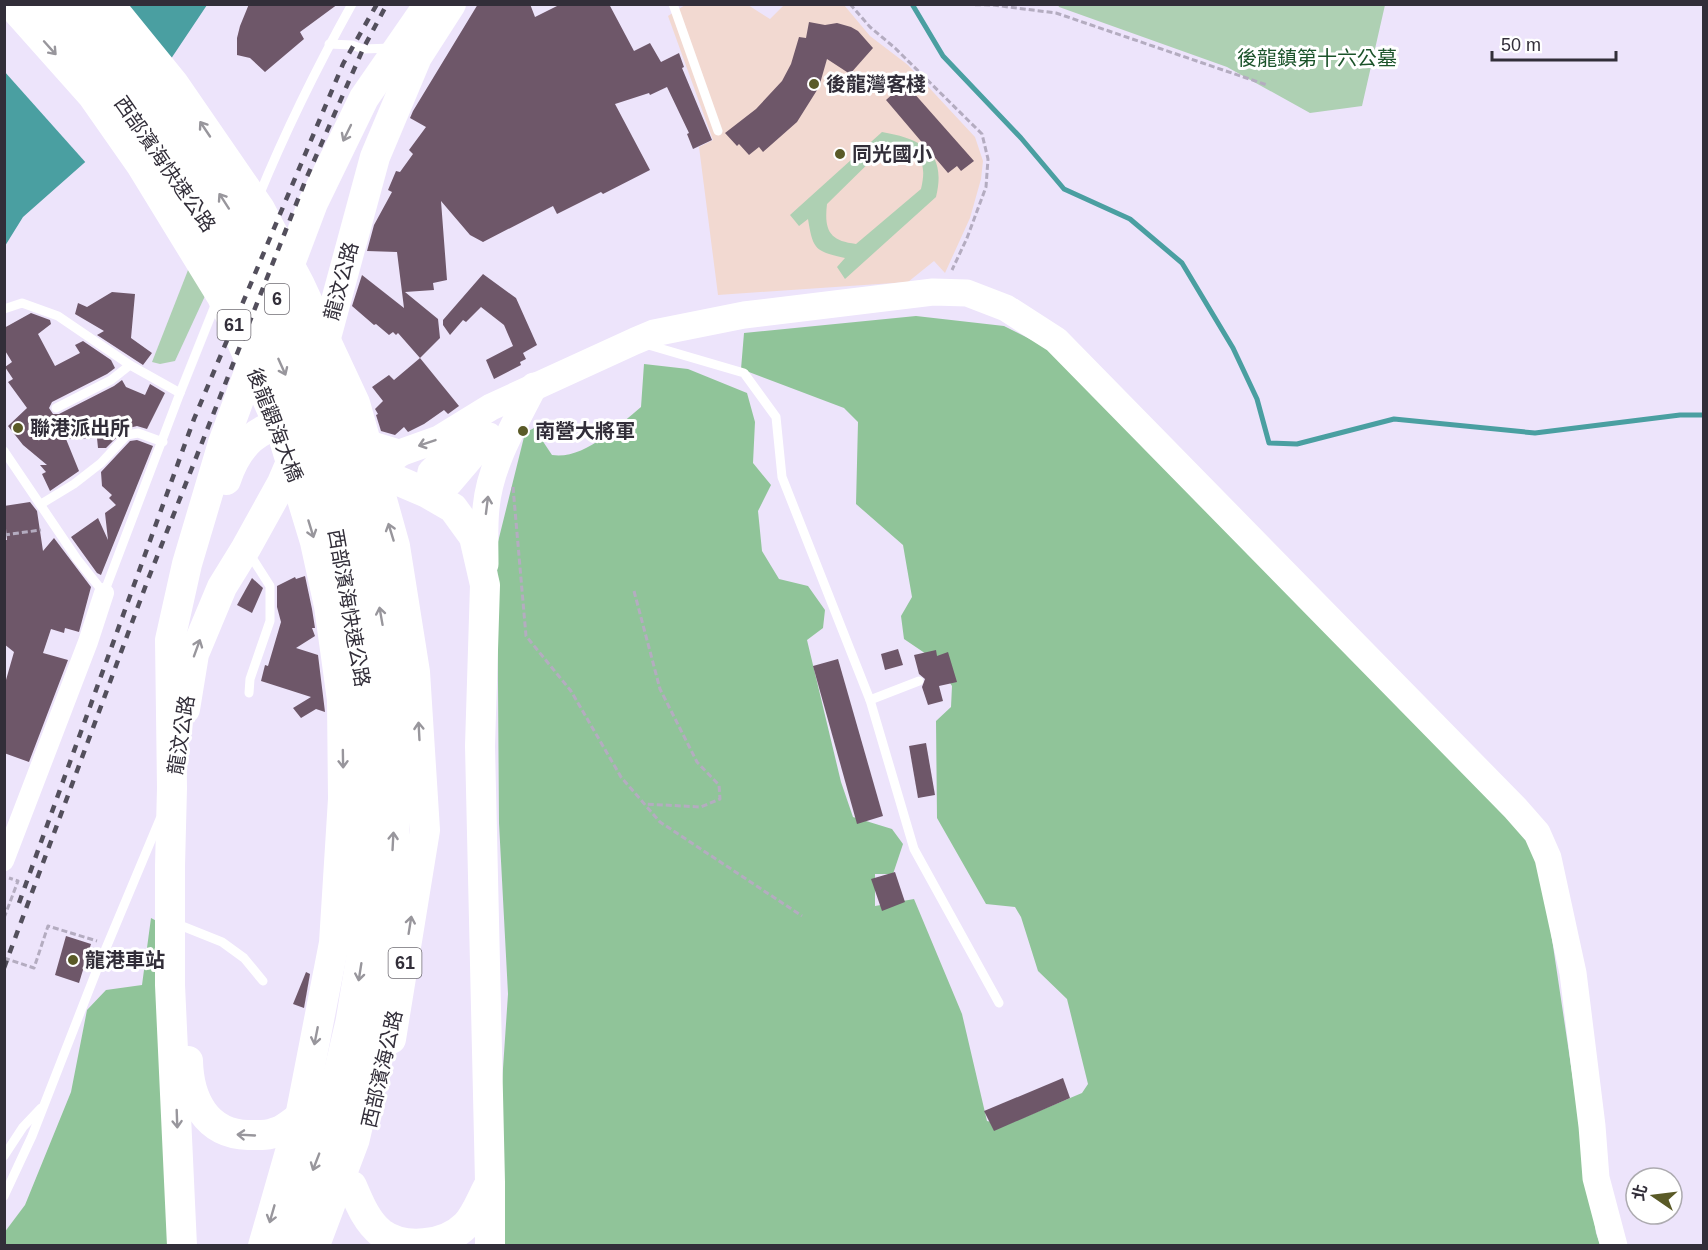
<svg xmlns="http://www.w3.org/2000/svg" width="1708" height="1250" viewBox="0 0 1708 1250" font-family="Arial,'Noto Sans TC',sans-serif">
<rect width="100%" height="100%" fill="#ede4fb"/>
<polygon fill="#f2d9d1" points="685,5 748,5 770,19 784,5 844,5 870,36 908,65 975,137 983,161 981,179 970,218 945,273 934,261 908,282 718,295 699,147 713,140 668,16"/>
<g fill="#aed0b3" fill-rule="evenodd">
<polygon points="1058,5 1385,5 1362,106 1310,113 1227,67 1059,7"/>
<path d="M882,132C922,139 947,152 936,197L845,279L837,267L845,258C815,251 813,250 808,219L799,226L790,215ZM885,147C915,151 929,155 921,189L856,244C829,241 824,230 827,204Z"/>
<polygon points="190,265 205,296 175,361 160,364 152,362"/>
</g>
<g fill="#90c499">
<path d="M916,316L1004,326L1052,350L1517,817L1537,856L1546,899L1596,1233L1600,1245L497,1246L500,1113L508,994L499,823L497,546L525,433L534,428L552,455C584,460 618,426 641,407L644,364L688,369L747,393L755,422L753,463L771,485L758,511L762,551L779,579L808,586L825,610L823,628L807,640L841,782L853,817L892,829L903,844L893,874H875V906L914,899L962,1014L987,1121L1006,1125L1082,1093L1088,1084L1067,999L1038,971L1021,917L1015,907L986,904L937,818L936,721L951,707L952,686L935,660L904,639L901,616L912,597L903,545L856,504L858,422L844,408L741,369L744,333Z"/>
<polygon points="151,918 166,926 173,1245 5,1245 4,1233 25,1205 71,1092 87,1010 106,990 142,985"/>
</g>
<polygon fill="#4a9fa1" points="5,5 207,5 126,126 23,217 5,246"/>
<polygon fill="#ede4fb" points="5,5 128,128 87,164 4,71"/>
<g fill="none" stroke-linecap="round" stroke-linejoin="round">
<polyline stroke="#4a9fa1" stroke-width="5" points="912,4 943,56 1021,138 1064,189 1130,219 1182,263 1233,348 1257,399 1269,443 1297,444 1394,419 1535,433 1680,415 1704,415"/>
</g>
<g fill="#6e5769">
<polygon points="249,4 338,4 300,32 304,39 265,72 250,58 237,55 237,38 240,26"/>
<polygon points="478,4 530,4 535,17 561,4 609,4 634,51 650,43 661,62 679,53 684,67 682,68 712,140 693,149 687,134 689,133 667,87 650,95 649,93 615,104 650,170 603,194 601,192 557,214 553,206 483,242 470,235 441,201 447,280 433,283 434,290 405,292 438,319 440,338 420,358 398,333 396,335 393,332 389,335 376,324 374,325 352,306 362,275 404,308 397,252 367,251 374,225 392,192 388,190 396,171 400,172 413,154 409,150 426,127 410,118 413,111"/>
<polygon points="809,22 825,25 837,23 851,27 858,31 873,48 850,74 827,59 819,87 797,122 763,152 759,147 749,155 739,144 737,146 725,133 756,109 782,81 791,64 799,37 806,38"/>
<polygon points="905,83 974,161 961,171 957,166 948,173 886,100"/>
<polygon points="483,274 516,298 537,345 523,353 526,359 520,362 521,365 494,379 486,360 513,346 504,325 481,307 466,322 463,320 450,335 443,325 443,320"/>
<polygon points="112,292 135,294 131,338 152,353 143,365 97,335 104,331 75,314 78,303 87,307"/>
<polygon points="31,313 50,320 51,324 38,334 55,366 80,353 75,345 83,341 111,360 115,368 107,374 52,402 49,408 53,414 59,414 114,386 122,380 126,387 145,395 150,384 165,393 147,429 137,426 125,429 106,448 98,448 97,438 66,439 79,471 50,491 42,474 46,472 40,465 47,465 23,445 8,426 27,408 8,382 13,379 5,367 12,362 4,349 4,328"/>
<polygon points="420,358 459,406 448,414 444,410 424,424 408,432 404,427 395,435 381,431 376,415 378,414 375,409 383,401 372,387 389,375 394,380"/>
<polygon points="137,440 153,446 101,575 97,573 71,537 98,518 108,540 105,513 116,505 109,498 112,495 102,486 101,472 130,441"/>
<polygon points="30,502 37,511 43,551 54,538 91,587 79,632 65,628 64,633 51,629 43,653 68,660 29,762 4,753 4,687 14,652 4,644 4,540 7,540 4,506"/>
<polygon points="305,576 312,609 315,628 312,628 315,636 296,648 318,655 325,712 316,709 301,718 293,708 311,697 261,681 265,665 268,666 281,622 277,607 277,586 295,577 296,579"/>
<polygon points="252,578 263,588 252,613 237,605"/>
<polygon points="898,649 903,665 885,670 881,654"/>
<polygon points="936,650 937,656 948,652 957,682 939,686 943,701 928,705 922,687 925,679 919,674 914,655"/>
<polygon points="838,659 883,816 857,824 813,666"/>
<polygon points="926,743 935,795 918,798 909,746"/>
<polygon points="895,872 905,902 882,911 871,879"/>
<polygon points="66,936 91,944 79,983 55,975"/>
<polygon points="306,972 310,974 304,1008 293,1004"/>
<polygon points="1063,1078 1070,1098 994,1131 984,1111"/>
</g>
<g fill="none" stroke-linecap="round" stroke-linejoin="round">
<g stroke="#b4acc0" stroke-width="3" stroke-dasharray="6 3" stroke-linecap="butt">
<polyline points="850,4 870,27 895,48 982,134 988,159 986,187 967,238 952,270"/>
<polyline points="939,4 993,5 1056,13 1267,85"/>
<polyline points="513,487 526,636 571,691 621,777 660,822 802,916"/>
<polyline points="4,535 41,530"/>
<polyline points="634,591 660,689 697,762 719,785 720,799 701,807 645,804"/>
<polyline points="4,918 18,881 9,878"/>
<polyline points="4,958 34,968 48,926 97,941"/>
</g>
<g stroke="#fff" stroke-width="9">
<polyline points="673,4 718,131"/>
<polyline points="329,44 352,45 363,49 392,48"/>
<path d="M258,198C285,132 317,67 352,4"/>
<polyline points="4,309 22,303 58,316 130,365 180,393 104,593 77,559 4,451"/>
<polyline points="645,344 744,373 776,417 782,477 870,700 914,849 999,1003"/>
<polyline points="180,393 216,303"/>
<polyline points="56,408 111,380 130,365"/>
<polyline points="41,504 74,484 101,463 127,435 138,433 163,442"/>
<polyline points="249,553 270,586 270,621 250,679 249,693"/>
<polyline points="870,700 919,681"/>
<polyline points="182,926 222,942 244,958 263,981"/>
<polyline points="4,1156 23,1127 41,1108"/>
<polyline points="4,1196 32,1136 96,972 160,819"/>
</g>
<polyline stroke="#fff" stroke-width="20" points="4,861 88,642 104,593"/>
<g stroke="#fff" stroke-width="27">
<polyline points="397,454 439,439 491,407 635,341 654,333 744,315 933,292 967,293 1006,308 1056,340 1515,808 1537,833 1548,858 1573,973 1592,1126 1596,1178 1614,1246"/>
<polyline points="427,493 431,472 473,431"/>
<polyline points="427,493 449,483 489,436"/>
<path d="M485,564C485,546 484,526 486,508C490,464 515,424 534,386"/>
</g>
<g stroke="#fff" stroke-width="30">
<polyline points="11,4 92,95 141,165 222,297 282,433 315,542 329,606 342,700 343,799 334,943 300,1117 263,1246"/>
<polyline points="109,4 174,84 260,209 300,285 355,403 395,546 415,672 425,830 391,1039"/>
<polyline points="285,277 313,203 364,98 429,4"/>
<polyline points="324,345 375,157 417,57 451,4"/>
<polyline points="351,440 397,454"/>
<polyline points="359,464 427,493 453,508 474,537 485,585 480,746 490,1182 490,1246"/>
<path d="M226,480C237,447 259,421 297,425"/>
<polyline points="185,709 194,654 222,587 246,548 282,483 294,455"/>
<path d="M188,1061C189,1099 206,1134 248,1135C257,1135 268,1136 276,1132C284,1130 293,1122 300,1117"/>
<path d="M352,1186C359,1202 366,1221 381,1233C404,1250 445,1246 466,1225C476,1215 482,1197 489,1185"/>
<polyline points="182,1246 170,985 170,866 172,788 170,640 187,564 223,443 255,356"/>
</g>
<g stroke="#fff" stroke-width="33">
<polyline points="43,4 140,120 194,199 215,235 260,318 299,409 317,463 345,564 364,684 370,800 364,950 352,1022 325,1138 283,1246"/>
<polyline points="76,4 155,101 226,203 255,252 295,330 326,408 346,471 374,578 391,674 395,795 386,951 379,1027 353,1140 313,1246"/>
<polyline points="348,416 374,475"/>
</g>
<g stroke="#534f5c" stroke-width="4.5" stroke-dasharray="8 8" stroke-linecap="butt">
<polyline points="19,903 194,419 343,64 377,4"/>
<polyline points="4,968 147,582 306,179 363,49 387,4"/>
</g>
</g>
<defs><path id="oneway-shaft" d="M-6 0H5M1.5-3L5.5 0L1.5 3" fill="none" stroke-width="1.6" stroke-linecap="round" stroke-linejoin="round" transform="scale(1.5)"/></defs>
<g stroke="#98969c">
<use href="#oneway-shaft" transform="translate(50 48) rotate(48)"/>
<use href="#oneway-shaft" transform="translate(205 129) rotate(-124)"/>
<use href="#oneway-shaft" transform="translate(347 133) rotate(116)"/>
<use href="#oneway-shaft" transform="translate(224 201) rotate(-123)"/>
<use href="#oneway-shaft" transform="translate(282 367) rotate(66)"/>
<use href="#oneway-shaft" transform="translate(427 443) rotate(161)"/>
<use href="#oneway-shaft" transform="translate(487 505) rotate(-83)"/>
<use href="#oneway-shaft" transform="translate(311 529) rotate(73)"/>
<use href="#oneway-shaft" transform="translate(391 532) rotate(-107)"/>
<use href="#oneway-shaft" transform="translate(381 616) rotate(-100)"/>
<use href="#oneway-shaft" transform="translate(197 648) rotate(-70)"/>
<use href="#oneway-shaft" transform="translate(419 731) rotate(-93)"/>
<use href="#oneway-shaft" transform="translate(343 759) rotate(89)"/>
<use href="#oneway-shaft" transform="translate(393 841) rotate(-87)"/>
<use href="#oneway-shaft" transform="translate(410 925) rotate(-81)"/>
<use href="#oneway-shaft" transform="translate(360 972) rotate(99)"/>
<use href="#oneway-shaft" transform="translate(316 1036) rotate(101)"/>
<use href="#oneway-shaft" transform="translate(177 1119) rotate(88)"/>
<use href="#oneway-shaft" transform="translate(246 1135) rotate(-177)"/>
<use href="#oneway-shaft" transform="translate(316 1162) rotate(111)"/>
<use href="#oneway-shaft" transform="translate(272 1214) rotate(106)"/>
</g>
<g fill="#5a5a27" stroke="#fff" stroke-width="2">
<circle cx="814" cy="84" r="6"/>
<circle cx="840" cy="154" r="6"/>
<circle cx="18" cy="428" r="6"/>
<circle cx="523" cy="431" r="6"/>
<circle cx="73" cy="960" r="6"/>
</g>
<g text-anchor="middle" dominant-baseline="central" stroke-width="6" stroke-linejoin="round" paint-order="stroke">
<g fill="#fff" stroke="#706d74" stroke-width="1.5">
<rect x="265" y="284" width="24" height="30" rx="4.5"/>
<rect x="217.5" y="310" width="33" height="30" rx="4.5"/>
<rect x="388.5" y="948" width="33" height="30" rx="4.5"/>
</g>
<g font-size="18" font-weight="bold" fill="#322e39">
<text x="277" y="299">6</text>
<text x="234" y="325">61</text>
<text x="405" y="963">61</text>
</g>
<g font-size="20" fill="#1b532a" stroke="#fff">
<text x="1317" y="58">後龍鎮第十六公墓</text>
</g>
<g font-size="20" font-weight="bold" fill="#322e39" stroke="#fff" text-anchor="start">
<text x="826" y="84">後龍灣客棧</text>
<text x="852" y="154">同光國小</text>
<text x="30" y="428">聯港派出所</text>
<text x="535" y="431">南營大將軍</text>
<text x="85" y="960">龍港車站</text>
</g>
<g font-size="20" fill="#322e39" stroke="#fff">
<text transform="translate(165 164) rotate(55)">西部濱海快速公路</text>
<text transform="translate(341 281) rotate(-75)">龍汶公路</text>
<text transform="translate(275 425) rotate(69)">後龍觀海大橋</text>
<text transform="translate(349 608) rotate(80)">西部濱海快速公路</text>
<text transform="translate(181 735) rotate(-81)">龍汶公路</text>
<text transform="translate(382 1069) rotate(-77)">西部濱海公路</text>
</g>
</g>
<rect width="1708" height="1250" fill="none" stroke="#322e39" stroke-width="12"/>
<g transform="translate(1654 1196) rotate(284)"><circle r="28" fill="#ffffff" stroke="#adabb0" stroke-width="1.5"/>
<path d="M0-4.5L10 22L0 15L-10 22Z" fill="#5a5a27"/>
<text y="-9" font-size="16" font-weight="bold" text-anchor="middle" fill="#322e39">北</text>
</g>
<path d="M1492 51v9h124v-9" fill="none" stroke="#322e39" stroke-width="3"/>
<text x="1501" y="51" font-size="18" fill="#322e39" stroke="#ffffff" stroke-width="4.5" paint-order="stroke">50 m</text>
</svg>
